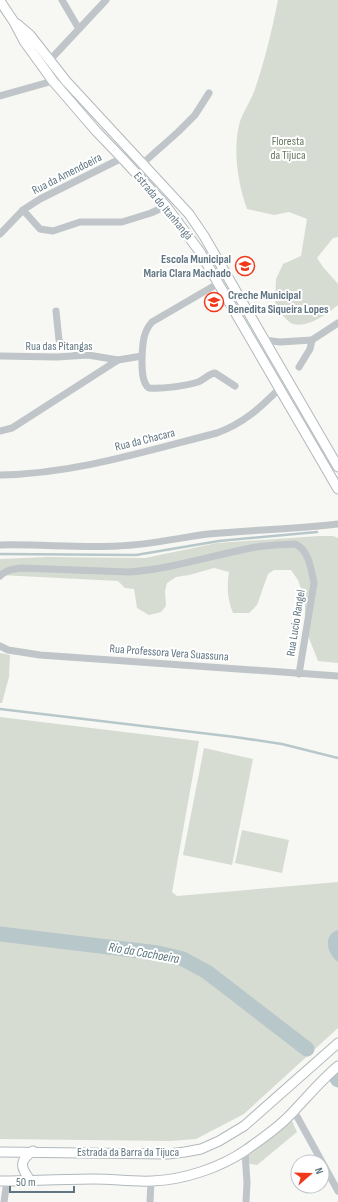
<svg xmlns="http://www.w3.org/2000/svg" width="338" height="1202" viewBox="0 0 338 1202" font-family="'Sofia Sans Condensed',sans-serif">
<rect width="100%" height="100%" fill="#f7f7f3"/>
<g fill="#d7dcd2">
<path d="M278,0H338V237L333,238L317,258L323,267L338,284V305C327,314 308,328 293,324C287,322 280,311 275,306L276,279L283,264L301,256L307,219L289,212L274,215L247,209C238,184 233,152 239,125C242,113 251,101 255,89C265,60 272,30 278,0Z"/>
<path d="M319,536H333L338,538V663L318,661L305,628V600L298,580L291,570H274L268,574L257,605L249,613H233C227,599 227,587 229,572L214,568L189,575L176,577L167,583L165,591L166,606L161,612L149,615L137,608L134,589L125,588L118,581L0,575V559L47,557L145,558L217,543Z"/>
<polygon points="0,653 10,655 9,677 2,703 0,703"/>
<polygon points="0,717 199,741 172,892 177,896 338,882 338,1028 244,1114 196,1139 170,1141 0,1139"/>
<polygon points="204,748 253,759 232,865 183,855"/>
<polygon points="242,830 289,840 282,873 235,863"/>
<polygon points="291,1119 297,1132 257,1165 250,1164 247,1161 248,1152"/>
</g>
<path fill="#b7c7ca" d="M338,930V962C327,954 322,935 338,930Z"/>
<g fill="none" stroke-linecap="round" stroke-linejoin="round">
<g stroke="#b7c7ca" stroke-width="2.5">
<polyline points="0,554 136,555 219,541 317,532"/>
<polyline points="0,709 235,737 282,744 338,758"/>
</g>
<g stroke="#b7c7ca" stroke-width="15">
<polyline points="0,934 158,953 183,959 207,972 307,1049"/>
<polyline points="336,1077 338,1080"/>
</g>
<g stroke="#b1b9bd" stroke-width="11">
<g id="secondary">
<polyline points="0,1 14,22 24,41 53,81 96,131 122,158 166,206 200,252 338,489"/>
<polyline points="17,24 30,35 66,81 189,214 204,236 338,467"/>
<polyline points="0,1152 168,1154 185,1152 201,1149 219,1141 244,1126 338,1043"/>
<path d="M30,1180C21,1168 18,1161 33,1151"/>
<path d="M0,1181C31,1181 63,1179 94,1179C113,1179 133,1182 152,1181C183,1180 220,1168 246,1150C260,1140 275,1130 287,1118C304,1101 319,1082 338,1066"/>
</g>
</g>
<g stroke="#bfc5c8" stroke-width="7">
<polyline points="62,0 79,29"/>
<polyline points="49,61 106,0"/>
<polyline points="0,96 53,81"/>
<polyline points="142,164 178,132 195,115 209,93"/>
<polyline points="23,210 40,229 53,231 80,222 122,222 151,213 166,206"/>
<polyline points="0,234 23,210 40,199 122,158"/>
<polyline points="56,311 59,340 62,344 86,354"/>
<polyline points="264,340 280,342 312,340"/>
<polyline points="0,356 57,357 88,355 118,360"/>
<path d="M142,356C142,365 141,383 149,388C163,389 185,386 198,382C204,380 208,374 215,373L235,386"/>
<polyline points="299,367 310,349 312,340 338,323"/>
<path d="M0,431L12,428L118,360L142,356C143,343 143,332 152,322L219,283"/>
<path d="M0,475C74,474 146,451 217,433C244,423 260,408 280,388"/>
<path d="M0,545C39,544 79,548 118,546C149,545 178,538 208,534C252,530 295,529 338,524"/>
<path d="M0,576C6,570 13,569 21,568L129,572C170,569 207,557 246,549C262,545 279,545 295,544C309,550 311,569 314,583L299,674"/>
<polyline points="0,646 8,650 40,655 338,676"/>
<polyline points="294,1111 338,1191"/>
<polyline points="245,1151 247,1183 246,1202"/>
<polyline points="4,1202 7,1181"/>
<polyline points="150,1202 151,1181"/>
</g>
<use href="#secondary" stroke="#fff" stroke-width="9"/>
</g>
<defs>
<g id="school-ring" transform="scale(1)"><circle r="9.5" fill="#fff" stroke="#f0391a" stroke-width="1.5"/><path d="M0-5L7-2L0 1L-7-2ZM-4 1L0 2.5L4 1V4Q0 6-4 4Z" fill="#f0391a"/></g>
</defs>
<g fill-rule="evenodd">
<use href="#school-ring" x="245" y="266"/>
<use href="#school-ring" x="214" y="302"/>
</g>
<g text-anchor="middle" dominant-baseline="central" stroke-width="4" stroke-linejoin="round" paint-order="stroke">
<g font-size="12" fill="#66785f" stroke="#fff">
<text x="288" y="141">Floresta<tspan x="288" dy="14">da Tijuca</tspan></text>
</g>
<g font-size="12" fill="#607581" stroke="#fff">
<text transform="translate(67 174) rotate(-27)">Rua da Amendoeira</text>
<text transform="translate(163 206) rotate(50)">Estrada do Itanhangá</text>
<text x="59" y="346">Rua das Pitangas</text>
<text transform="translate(145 440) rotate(-14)">Rua da Chacara</text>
<text transform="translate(296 623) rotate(-81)">Rua Lucio Rangel</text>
<text transform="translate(169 653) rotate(4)">Rua Professora Vera Suassuna</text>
<text x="128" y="1152">Estrada da Barra da Tijuca</text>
</g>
<g font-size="12" font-weight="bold" fill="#607581" stroke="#fff" text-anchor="end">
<text x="231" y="259">Escola Municipal<tspan x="231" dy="14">Maria Clara Machado</tspan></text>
<text x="228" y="295" text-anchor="start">Creche Municipal<tspan x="228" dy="14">Benedita Siqueira Lopes</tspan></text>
</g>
<g font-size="13" font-style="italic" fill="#5a767c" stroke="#fff">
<text transform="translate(144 953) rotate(10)">Rio da Cachoeira</text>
</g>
</g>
<g transform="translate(310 1174) rotate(70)"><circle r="19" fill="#ffffff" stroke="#bfc8cd"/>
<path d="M0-3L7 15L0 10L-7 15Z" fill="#f0391a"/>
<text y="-6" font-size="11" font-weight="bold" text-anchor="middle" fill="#607581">N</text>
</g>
<path d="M10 1186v6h64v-6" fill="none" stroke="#607581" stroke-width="2"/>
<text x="16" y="1186" font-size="12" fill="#607581" stroke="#ffffff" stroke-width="3" paint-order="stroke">50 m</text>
</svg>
